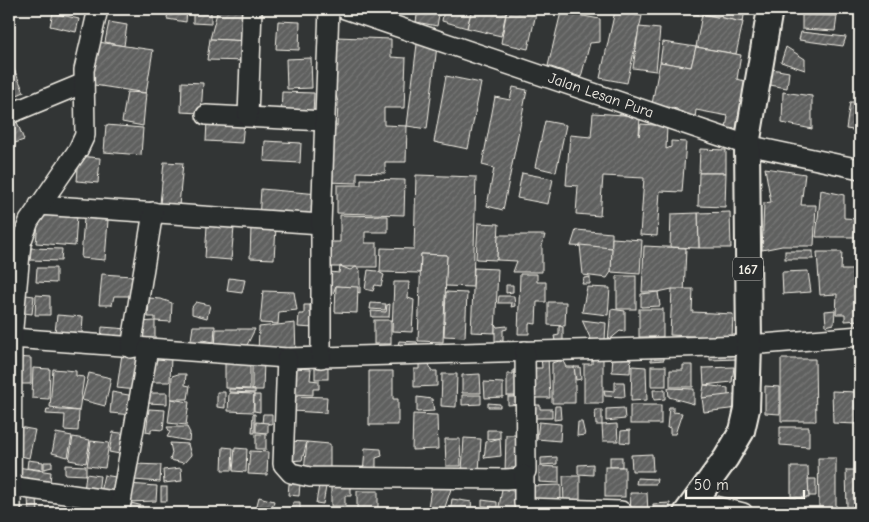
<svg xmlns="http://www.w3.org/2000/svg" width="869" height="522" viewBox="0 0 869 522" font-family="'Comic Neue',sans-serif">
<defs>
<pattern id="building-hatch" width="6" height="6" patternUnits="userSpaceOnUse" patternTransform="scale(1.25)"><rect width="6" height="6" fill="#5f605f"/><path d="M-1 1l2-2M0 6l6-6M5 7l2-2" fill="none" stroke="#777776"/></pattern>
</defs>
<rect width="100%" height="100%" fill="#323535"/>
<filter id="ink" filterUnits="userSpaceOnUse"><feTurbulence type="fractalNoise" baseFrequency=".02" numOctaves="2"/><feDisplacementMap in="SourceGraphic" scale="10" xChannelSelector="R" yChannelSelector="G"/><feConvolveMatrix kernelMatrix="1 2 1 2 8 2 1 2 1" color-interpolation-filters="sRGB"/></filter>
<g filter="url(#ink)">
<g fill="url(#building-hatch)" stroke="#f4f1e8">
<polygon points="168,9 187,9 186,22 167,19"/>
<polygon points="193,9 211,9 211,24 193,23"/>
<polygon points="218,9 249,9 248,41 210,39"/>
<polygon points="418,9 440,9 437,26 416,22"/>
<polygon points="444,9 472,9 467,28 442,21"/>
<polygon points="472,9 507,9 501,36 467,28"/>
<polygon points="507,9 537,9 528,49 501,43"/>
<polygon points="674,9 700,9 698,15"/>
<polygon points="703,9 745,9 743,22 702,14"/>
<polygon points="809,9 843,9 842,13 809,13"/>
<polygon points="615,11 642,16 627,83 600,78"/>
<polygon points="561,12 600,19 600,42 590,43 581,77 548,66"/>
<polygon points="53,13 79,19 76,32 50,26"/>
<polygon points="702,14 743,22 736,54 696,47"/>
<polygon points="802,15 837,16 835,31 802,29"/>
<polygon points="278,21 300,22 299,50 276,49"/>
<polygon points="109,22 127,25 124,46 105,42"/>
<polygon points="639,27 660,29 656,71 633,68"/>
<polygon points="801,32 846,37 843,46 799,40"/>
<polygon points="336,37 391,39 391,57 406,58 404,108 384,108 384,125 407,126 406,162 385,162 385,173 357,172 357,183 326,182 328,126 337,126 338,102 334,89"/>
<polygon points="210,39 248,41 248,61 207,60"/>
<polygon points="91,41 153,50 146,93 94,85"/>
<polygon points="663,42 696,47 691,67 660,62"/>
<polygon points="417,44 437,46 427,129 407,126"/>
<polygon points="696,47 741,55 737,79 745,81 736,129 726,128 728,116 696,110 695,118 680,116 677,109 652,104 660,62 691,67"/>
<polygon points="786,47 805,59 805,70 781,62"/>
<polygon points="311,58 312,88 287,89 286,59"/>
<polygon points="13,67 24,92 9,99 9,69"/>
<polygon points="772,69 789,72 787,88 770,85"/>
<polygon points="446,76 481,83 468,149 434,142"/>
<polygon points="182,82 203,83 201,113 181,112"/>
<polygon points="513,87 527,90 503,210 487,206 494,168 482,165 495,97 510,100"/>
<polygon points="127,92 146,93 143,126 122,122"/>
<polygon points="282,92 314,93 313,115 281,114"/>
<polygon points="783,92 812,96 812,129 782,123"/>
<polygon points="850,102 860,102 860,131 846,129"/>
<polygon points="593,113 640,116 639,136 641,124 667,126 666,149 671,147 671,141 686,142 682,192 660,191 657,236 640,235 644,178 603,176 600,216 576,214 578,186 566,185 570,135 591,137"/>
<polygon points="15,117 24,140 9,145 9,120"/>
<polygon points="207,120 244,122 242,143 206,141"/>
<polygon points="545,121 566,125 556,172 535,167"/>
<polygon points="106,125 143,128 141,155 104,152"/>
<polygon points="265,141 301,143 300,163 264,161"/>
<polygon points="700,149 726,150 726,173 699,173"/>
<polygon points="79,156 100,158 98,183 77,181"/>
<polygon points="164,162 183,163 179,206 160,204"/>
<polygon points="765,168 805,174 801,205 816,205 814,246 782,246 762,250 764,203 771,202"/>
<polygon points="522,173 553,179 548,204 517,198"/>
<polygon points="699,173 726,173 725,207 698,206"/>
<polygon points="416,175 476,177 473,287 445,286 447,255 421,254 420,273 380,272 381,248 414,249"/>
<polygon points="361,179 405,180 404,215 337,213 337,185 361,185"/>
<polygon points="261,189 319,194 317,223 259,219"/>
<polygon points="821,190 844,195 844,218 860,219 859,237 816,237"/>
<polygon points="39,212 77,215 75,246 36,243"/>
<polygon points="730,212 731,248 699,248 698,213"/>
<polygon points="698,213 699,248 670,247 671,214"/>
<polygon points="340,215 388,216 388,232 365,232 365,243 377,243 377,267 326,267 326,242 340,242"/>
<polygon points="84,218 108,220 105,260 81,258"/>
<polygon points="478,223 499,224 497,260 476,259"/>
<polygon points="207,226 234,228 231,260 205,258"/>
<polygon points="251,227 276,228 274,259 250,258"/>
<polygon points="576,230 612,233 612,248 571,246"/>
<polygon points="498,235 545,235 542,246 542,272 513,272 517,261 497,260"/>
<polygon points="612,238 642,240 640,274 611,272"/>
<polygon points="580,245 612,248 611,272 607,278 583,275"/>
<polygon points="644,246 686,248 684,294 672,289 658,292 642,292"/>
<polygon points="31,248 62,249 61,261 30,260"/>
<rect x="785" y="251" width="28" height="8"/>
<polygon points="817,252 842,252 841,270 860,270 860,320 845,321 845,314 836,314 837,294 820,295"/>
<polygon points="421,254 447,255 443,342 418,341"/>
<polygon points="340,266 350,270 356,267 360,270 360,293 346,287 336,286 332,296 325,293 330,272 339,273"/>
<polygon points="37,268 56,268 56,283 36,282"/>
<polygon points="474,268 498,269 495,333 471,332"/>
<polygon points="368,270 377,271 384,275 381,286 375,285 373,291 365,289"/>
<polygon points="808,271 811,292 783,294 782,272"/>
<polygon points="102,274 132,276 133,296 114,296 112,305 99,305"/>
<polygon points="520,274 537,274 537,282 546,282 546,302 537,302 536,324 529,323 529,334 518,334"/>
<rect x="617" y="276" width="19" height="33"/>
<polygon points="590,277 590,284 582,284 584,278"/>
<polygon points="229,278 245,280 242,293 227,291"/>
<polygon points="394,282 409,282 408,298 414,300 412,332 392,331"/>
<polygon points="506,285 513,285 513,292 506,293"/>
<polygon points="336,286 358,287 357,313 335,312"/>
<polygon points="587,287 610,288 608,315 582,312"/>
<polygon points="672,289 693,289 692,312 733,314 732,338 670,335"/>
<polygon points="263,291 294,292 297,310 279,312 278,324 260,323"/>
<polygon points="446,292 467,293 465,337 444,336"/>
<polygon points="658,292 660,306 641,307 641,294"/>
<polygon points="26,295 34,296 32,314 24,313"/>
<polygon points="36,295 50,296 50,315 35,315"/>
<polygon points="499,296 514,296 515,306 511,307 512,303 498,303"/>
<polygon points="149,298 161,299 172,303 171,322 155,321 155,317 148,317"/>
<polygon points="196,302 210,305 207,318 192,314 192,307"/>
<polygon points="548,302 566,302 565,326 548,325"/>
<polygon points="371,303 386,304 385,310 370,309"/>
<polygon points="390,304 389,317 372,317 371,311 386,312 387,305"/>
<polygon points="304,305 310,305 310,313 315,314 314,328 298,327 299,314 304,314"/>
<polygon points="611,309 625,311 625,332 620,331 608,341"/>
<rect x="639" y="309" width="24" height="28"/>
<polygon points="835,310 834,324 826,326 825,311"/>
<polygon points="57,315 83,317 82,334 55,332"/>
<rect x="374" y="320" width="17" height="24"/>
<polygon points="582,320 606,323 605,340 591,340"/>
<polygon points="155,321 155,343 137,343 138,322"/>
<polygon points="295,323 296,355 258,354 259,327"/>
<polygon points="495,324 497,327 507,326 507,329 503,330 503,340 495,341"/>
<polygon points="193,326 215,326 214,342 202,340 201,349 190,347"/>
<polygon points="559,326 563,327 563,345 556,345 554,336 559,335"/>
<polygon points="102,327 128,329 127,341 101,339"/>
<polygon points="216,329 255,329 243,353 215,350"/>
<polygon points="399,341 417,342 419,348 397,349"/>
<polygon points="735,350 737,359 710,360 710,352"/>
<polygon points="613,353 631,354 630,373 612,372"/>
<polygon points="651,353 664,354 664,360 651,361"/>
<polygon points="122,354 140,356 136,390 117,388"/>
<polygon points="150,356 171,357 170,382 149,382"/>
<polygon points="592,356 603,356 603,403 584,403 584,364 592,364"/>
<polygon points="14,357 31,358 31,384 13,384"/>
<polygon points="541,357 548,357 550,398 535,398 534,368 542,368"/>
<polygon points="781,359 815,359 816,421 781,421"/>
<polygon points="252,361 264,361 263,390 252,390"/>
<polygon points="558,361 563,361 566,367 575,367 575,403 552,403 552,363"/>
<polygon points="225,362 250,362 250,389 225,388"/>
<rect x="315" y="362" width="13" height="17"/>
<polygon points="419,363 429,363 431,371 437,371 437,386 414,387 414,369 419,369"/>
<polygon points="683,365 693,365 693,387 670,387 670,370 683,370"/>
<polygon points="632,366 646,367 647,400 631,401"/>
<rect x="651" y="366" width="15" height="20"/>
<polygon points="574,367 580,367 581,379 576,380"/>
<polygon points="734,367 732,382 704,385 703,368"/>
<polygon points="33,368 50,369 49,399 32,398"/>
<polygon points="295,368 311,369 310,380 319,381 319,389 313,389 313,395 294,394"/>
<polygon points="53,369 76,371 76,376 84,377 79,411 50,407"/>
<polygon points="513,370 519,370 523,396 507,396 507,374 513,374"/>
<polygon points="369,371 393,371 393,399 398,399 398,425 369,425"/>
<polygon points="89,373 111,378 105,406 82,400"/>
<polygon points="178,374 186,374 185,385 190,386 188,399 171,399 172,376"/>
<polygon points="442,374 457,374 456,407 441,406"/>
<polygon points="480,374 481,393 462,393 462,375"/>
<polygon points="484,382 503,383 503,397 485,398"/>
<polygon points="615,382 624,382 625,397 605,396 604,390 615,391"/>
<polygon points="704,385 728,388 728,400 702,398"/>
<polygon points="765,386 780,387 780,414 765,413"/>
<polygon points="668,388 694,389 694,404 669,397"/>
<polygon points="229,389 255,390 255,393 229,392"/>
<polygon points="653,390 665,390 665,399 654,400"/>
<polygon points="832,391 856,392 856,424 833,423"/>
<polygon points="112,392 134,396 132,415 110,413"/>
<polygon points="217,392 225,392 225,408 217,407"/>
<polygon points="147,393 167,393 167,404 147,403"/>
<polygon points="229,393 254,394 253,412 228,411"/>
<polygon points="735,394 738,408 704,412 702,398"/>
<polygon points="254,395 260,395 260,412 254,411"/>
<polygon points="462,395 481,395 481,404 462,405"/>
<polygon points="293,396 327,397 326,413 292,411"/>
<polygon points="417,397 432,399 434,411 417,412"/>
<polygon points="508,397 522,397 523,404 508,405"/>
<polygon points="171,399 189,402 186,425 168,423"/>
<polygon points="488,403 500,404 500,407 488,407"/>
<polygon points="533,405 540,405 540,409 552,409 552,418 531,418"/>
<rect x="630" y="405" width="31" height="19"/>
<polygon points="555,406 560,406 561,419 554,420"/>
<polygon points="669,407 673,407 673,412 682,413 675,434 670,434 670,427 667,428"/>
<polygon points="624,408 625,419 606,421 606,409"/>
<polygon points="47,409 79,411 78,431 64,430 65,415 46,414"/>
<polygon points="149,409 165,410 163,430 151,429 151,433 146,432"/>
<polygon points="595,410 602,410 602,425 596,425"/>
<polygon points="253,414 255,414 255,433 252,433"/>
<polygon points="263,414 272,414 272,424 262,423"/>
<polygon points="413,414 437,415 438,449 412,450"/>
<polygon points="256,422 268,423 268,433 256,432"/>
<polygon points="539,422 561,424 560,441 537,439"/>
<polygon points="578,422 582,422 585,435 577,436"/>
<polygon points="617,424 618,441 603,441 602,425"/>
<polygon points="19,427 35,430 29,458 13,454"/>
<polygon points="167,427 187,427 190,433 189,441 167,437 170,432"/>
<polygon points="780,427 809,427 809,447 780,445"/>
<polygon points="487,430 500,430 500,438 487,439"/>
<polygon points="630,430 630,443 620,442 621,431"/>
<polygon points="113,432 128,434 125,455 109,452"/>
<polygon points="56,433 72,436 68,457 52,453"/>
<rect x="256" y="434" width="10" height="15"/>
<polygon points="506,435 524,435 523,472 505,472"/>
<polygon points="73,437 90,440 86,463 69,460"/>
<polygon points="464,438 481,439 479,472 462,471"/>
<polygon points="500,438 501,456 484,458 486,442"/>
<polygon points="445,439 460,439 461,466 446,466"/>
<polygon points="91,441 109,443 105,468 87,466"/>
<polygon points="289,441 307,442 302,460 289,461"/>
<polygon points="307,442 330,444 330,473 304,471"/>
<polygon points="170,443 188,444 191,455 184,463 170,460 172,453"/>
<polygon points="223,447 233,448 232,470 222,470"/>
<polygon points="235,448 247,449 246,472 233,471"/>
<polygon points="365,448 381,449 382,456 376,458 376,472 363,475"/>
<polygon points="250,451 268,452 267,475 248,474"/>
<polygon points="652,454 653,471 632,471 631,455"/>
<polygon points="557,457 557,464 541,465 541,458"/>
<rect x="610" y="457" width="12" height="10"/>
<polygon points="818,458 836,458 836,509 819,509"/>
<polygon points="28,460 43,462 43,470 27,468"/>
<polygon points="44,462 52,462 52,467 44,469"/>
<polygon points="135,464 161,465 160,482 134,480"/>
<polygon points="593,464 593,475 578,474 578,465"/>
<polygon points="65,465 86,466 86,475 65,474"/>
<polygon points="539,466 559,467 559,483 539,482"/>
<polygon points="17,467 51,472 50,483 15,484"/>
<rect x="605" y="467" width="20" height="30"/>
<polygon points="791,467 808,467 809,498 791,497"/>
<polygon points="181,468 182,481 164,483 163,470"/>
<polygon points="846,470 860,470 860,509 847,509"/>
<polygon points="86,474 100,476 98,493 84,491"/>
<polygon points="104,475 121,478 117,496 100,492"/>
<polygon points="563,476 580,476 580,504 564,504"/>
<polygon points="637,478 657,479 656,484 636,484"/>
<polygon points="808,479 816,479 816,496 809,496"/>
<polygon points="432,483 451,489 444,510 428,507"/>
<polygon points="127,484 157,486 156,501 127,502"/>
<polygon points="289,484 300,484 299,496 288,495"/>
<polygon points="319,485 326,487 323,504 316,503"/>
<polygon points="561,485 561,504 529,504 529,486"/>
<rect x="161" y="487" width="6" height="14"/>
<polygon points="331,487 351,487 351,496 345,496 345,506 331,506"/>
<polygon points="502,489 524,493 520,513 498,513"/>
<rect x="357" y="491" width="21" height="22"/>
<polygon points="630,493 647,493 648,513 631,513"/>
<polygon points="259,497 274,501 271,513 255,513"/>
<polygon points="28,498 37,498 38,513 29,513"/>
<polygon points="452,499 472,502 470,513 450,513"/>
<polygon points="482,500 497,502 497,508 482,506"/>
<polygon points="127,502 143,506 136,513 124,513"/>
<polygon points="293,502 300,502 300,510 292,510"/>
<polygon points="670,503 670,513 653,513 653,504"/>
<polygon points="77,504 93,507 92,513 75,513"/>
<polygon points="97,504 115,507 114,513 96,513"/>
<polygon points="401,509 417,510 416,513 401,513"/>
</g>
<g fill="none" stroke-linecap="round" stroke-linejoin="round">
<g stroke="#f4f1e8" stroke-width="22">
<g id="minor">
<polyline points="345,9 747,145 860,169"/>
<polyline points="9,114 84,83"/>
<polyline points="206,115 325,121"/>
<polyline points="248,116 252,9"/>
<polyline points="39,205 321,224"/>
<polyline points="12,338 287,358 749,345 860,336"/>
<polyline points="131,348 153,212"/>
<polyline points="287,358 283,464 291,473 310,477 506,479 519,478 526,471 525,351"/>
<polyline points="321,358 321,224 329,9"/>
<polyline points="524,475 524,504 527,508 621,511 623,513"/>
<polyline points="10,486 121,502"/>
<polyline points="695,501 743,513"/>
<polyline points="11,513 12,338 21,243 29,221 78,150 85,135 84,70 98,9"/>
<polyline points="119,513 148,349"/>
</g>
</g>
<g stroke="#f4f1e8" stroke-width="28">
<polyline id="major" points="686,513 726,458 742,431 747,409 749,345 747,145 770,9"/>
</g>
<use href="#minor" stroke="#2a2d2e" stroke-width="19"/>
<use href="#major" stroke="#2a2d2e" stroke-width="24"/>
</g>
</g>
<g text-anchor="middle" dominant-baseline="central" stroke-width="4" stroke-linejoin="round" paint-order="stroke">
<rect fill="#2a2d2e" stroke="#b7b6b0" stroke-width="1" x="733" y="257.5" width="30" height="23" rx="4"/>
<g font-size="14" font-weight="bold" fill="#f4f1e8">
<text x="748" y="269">167</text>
</g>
<g font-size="15" fill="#f4f1e8" stroke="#2a2d2e">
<text transform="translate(601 95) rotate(19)">Jalan Lesan Pura</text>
</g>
</g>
<rect width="869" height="522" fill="none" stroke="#2a2d2e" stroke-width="30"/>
<rect x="15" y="15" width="839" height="492" fill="none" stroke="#f4f1e8" stroke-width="2" filter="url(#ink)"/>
<path d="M686 490v8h118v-8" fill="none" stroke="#f4f1e8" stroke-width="2.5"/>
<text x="694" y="490" font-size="15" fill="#f4f1e8" stroke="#2a2d2e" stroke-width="4" paint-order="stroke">50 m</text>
</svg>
